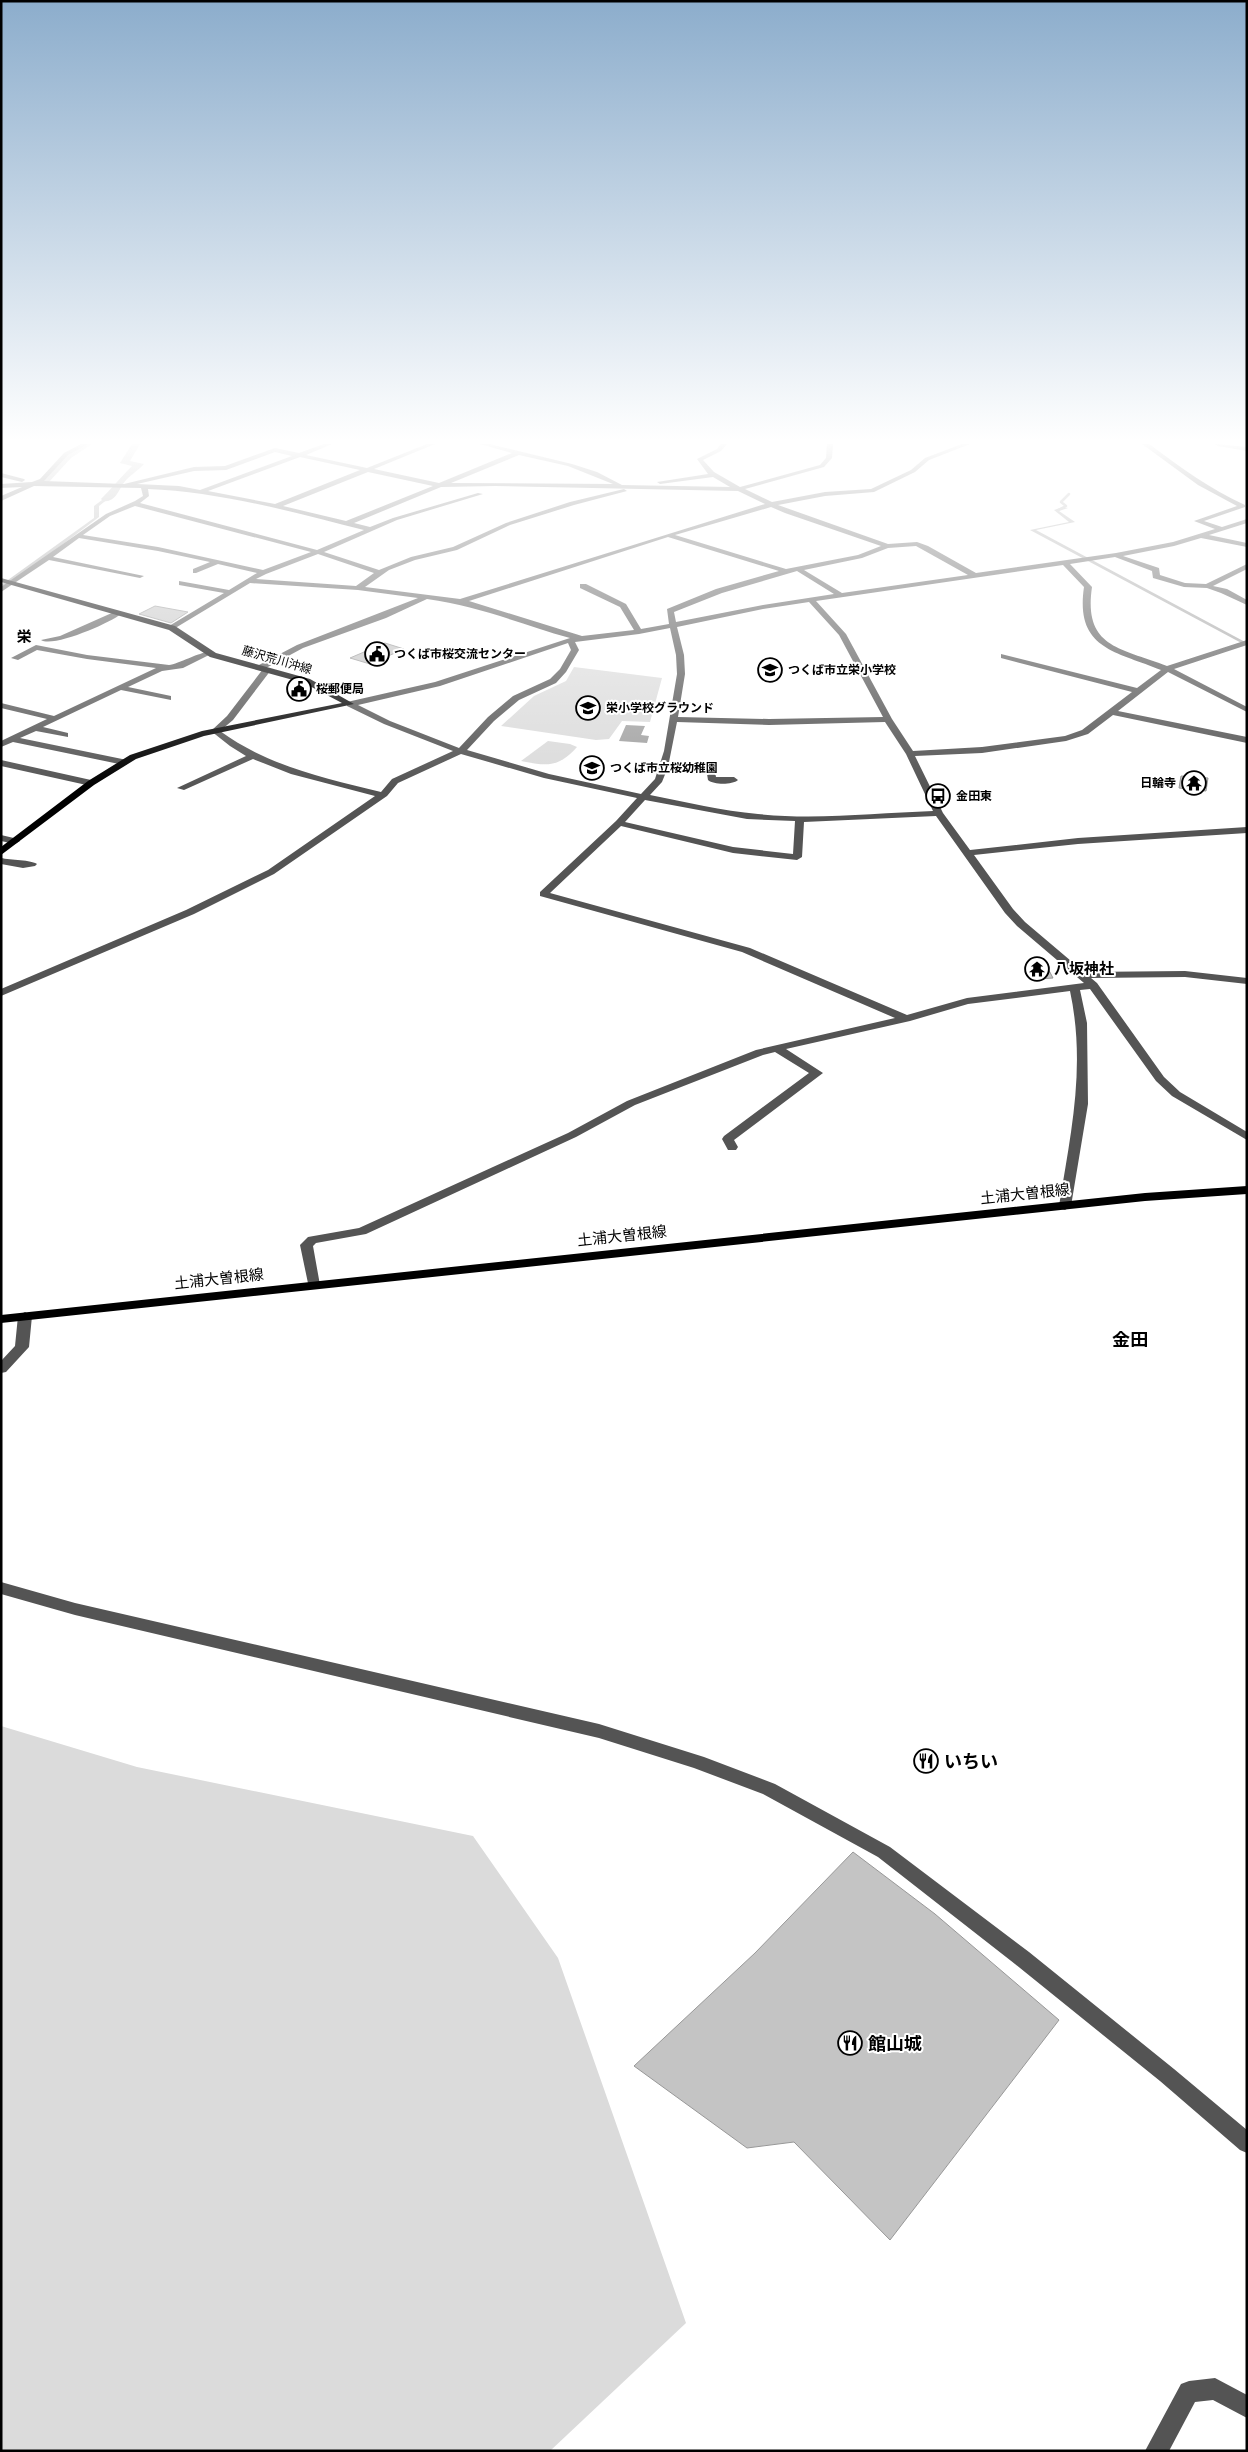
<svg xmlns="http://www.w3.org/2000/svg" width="1248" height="2452" viewBox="0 0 1248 2452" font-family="'DejaVu Sans','Noto Sans JP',sans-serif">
<rect width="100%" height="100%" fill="#fff"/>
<g fill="#dbdbdb">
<polygon points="574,667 662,678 650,722 622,721 609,739 596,740 501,726 534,696 566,681"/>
<path d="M548,741L570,744L577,747C558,768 547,766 521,761Z"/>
<polygon points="1,1726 137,1767 473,1836 558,1958 686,2323 550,2451 1,2451"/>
</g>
<g fill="#a2a2a2">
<polygon points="117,483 122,483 118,491 99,506 99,517 26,572 1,588 1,585 94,518 94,506 114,491"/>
<polygon points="1063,507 1068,508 1059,511 1075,522 1036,530 1247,643 1247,646 1030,530 1069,522 1054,510"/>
<polygon points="626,725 645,726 641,735 649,736 647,743 619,741"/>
</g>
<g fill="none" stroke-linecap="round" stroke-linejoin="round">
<polyline stroke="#a2a2a2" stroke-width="2.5" points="1058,510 1066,506 1061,502 1069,494"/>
<g fill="#a2a2a2" fill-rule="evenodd">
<polygon points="82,444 92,444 71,458 48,483 42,483 42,479 65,454"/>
<path d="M132,444H140L130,461L144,464C138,471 128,476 123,484C118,492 114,503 103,501L101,499C112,488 121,477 132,466L120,463Z"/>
</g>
</g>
<g fill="#c4c4c4" stroke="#989898">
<polygon points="155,606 188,612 171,623 139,614"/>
<polygon points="385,643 404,649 370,664 350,658"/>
<polygon points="1181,776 1208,778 1206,791 1179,788"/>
<polygon points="1044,961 1053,978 1038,979 1029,962"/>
<polygon points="853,1852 935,1914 1059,2020 890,2240 794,2142 747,2148 634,2066 755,1953"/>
</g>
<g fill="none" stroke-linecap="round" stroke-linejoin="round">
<g fill="#545454" fill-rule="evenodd">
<path d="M81,444H88L68,455L44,481L124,484L194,467L225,466L275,448L299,453L324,444H332L306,455L367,468L427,444H435L374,469L439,483L512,453L480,444H489L572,464L597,472L622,485L730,487L713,477L660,484L657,482L708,474L697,459L717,449L721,444H727L721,451L703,460L714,472L740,487L820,465L826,458L827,444H833L832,458L824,467L745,489L772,502L825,492L871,489L911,470L925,458L962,444H970L929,460L915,472L874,492L825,496L778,505L888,544L917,542L928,546L976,573L1116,553L1173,542L1215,529L1194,521L1237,506L1198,485L1142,444H1149C1180,467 1210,489 1245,505V507L1204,521L1222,527L1247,519V523L1209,535L1247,543V547L1201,538L1174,546L1123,556L1159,568L1160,575L1185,583L1206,584L1247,564V569L1213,586L1227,589L1247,600V605L1221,593L1207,588L1184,587L1153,578L1152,571L1115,557L1070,564L1092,587C1083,648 1121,648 1167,666L1247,640V645L1174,669L1247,707V712L1168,672L1118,711L1247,737V743L1113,715L1088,734L1066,741L982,753L915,756L943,813L970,850L1078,838L1247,827V833L1078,844L974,855L1013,909L1025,922L1084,972L1185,971L1247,978V984L1185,977L1091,978L1097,983L1164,1077L1180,1092L1247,1132V1140L1172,1096L1156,1081L1090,989L1080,990L1087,1023L1088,1104L1071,1206L1065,1210L1061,1209L1059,1206C1071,1132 1086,1066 1070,991L968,1004L910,1021L786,1049L823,1073L734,1140L738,1147L736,1150H728L722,1139L724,1136L809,1073L775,1052L763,1055L635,1105L576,1137L366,1234L316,1243L313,1246L320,1285L314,1289L309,1288L300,1245L308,1237L359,1228L568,1133L627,1101L756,1050L895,1018L742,952L540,896V892L616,821L637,798L544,778L461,754L398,783L387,796L274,874L194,914L1,996V989L186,910L268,870L375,796L291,774L253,759L184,790L177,788L246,756L230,746L211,731L227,716L263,669L257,670V666L297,645L418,598L358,590L250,583L172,630L168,628L169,626L224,593L179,585V581L229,590L257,573L218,564L196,573H193V569L210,562L158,551L79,538L53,557L144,576L140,578L49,560L1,592V587L106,514L135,501L143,496L141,488L34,486L1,501V496L22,487L1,488V484L32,482L40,479L64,453ZM275,452L292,456L200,490L179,486L137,484L194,471L226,470ZM519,455L568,466L613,484L451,483ZM300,457L360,470L275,504L208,491ZM368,472L433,486L346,521L283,506ZM495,486L738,491L765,504L460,599L365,587L389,570L415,560L457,550L510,525L574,505L627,491L624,489L570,502L506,523L453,547L411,557L379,570L324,552L397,520L483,494L478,493L393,518L370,527L354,523L441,487ZM148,489C221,492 293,512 364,530L317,550L140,503L149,496ZM135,506L311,552L263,570L158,547L83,535L110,516ZM771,507L785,513L881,546L858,555L786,569L675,535ZM668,537L779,571L716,589L667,609L669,624L641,629L626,604L586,584H580V588L620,607L634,630L582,636L469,601ZM916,546L968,575L842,593L804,570L862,558L888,548ZM318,554L374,573L356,586L256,579L266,574ZM1063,565L1084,587C1075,649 1115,651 1161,670L1137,688L1001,654V658L1132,692L1082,730L1065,736L982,747L913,751L892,719L846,634L816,601ZM797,571L834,594L763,605L676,622L674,612L722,593ZM427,599C479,606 520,624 570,638L435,682L347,702V706L384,724L453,751L392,779L381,792C324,778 268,766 220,731L233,720L271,670L266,668L303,648L386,618ZM809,602L839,635L883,717L769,719L678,717L685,674L684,655L677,627L763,609ZM670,628L676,655L677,674L664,751L655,779L641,794L549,774L467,750L494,721L519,700L556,683L566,672L579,650L575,642L639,634ZM568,643L571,650L560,669L550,679L513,696L488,717L459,748L390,721L358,705L440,686ZM677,722L769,725L885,722L906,754L933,811C875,813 816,820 758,814C722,811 686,802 650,795L662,782L666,772L707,774L708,780C714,785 732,785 738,780L734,777H716L715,772L711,769L668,767ZM645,800L747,819L795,821L793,854L733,847L625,822ZM936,816L1005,913L1017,926L1084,983L967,998L907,1015L750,948L550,893L621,826L733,853L797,860L802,857L804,822Z"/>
<polygon points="1215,444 1247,447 1247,451 1218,446"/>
<polygon points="1,473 24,479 25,480 22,482 1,477"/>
<path d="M114,612L121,614C110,623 53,648 41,640L60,636Z"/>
<path d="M36,645L87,655L169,665C180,664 206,648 213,653L183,668L162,671L128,687L171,696V700L121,690L43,727L68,733V737L36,731L20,738L127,760V764L124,765L13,742L1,747V741L47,719L1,708V703L54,716L156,668L87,659L37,650L18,660L11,658Z"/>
<polygon points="1,760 91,780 95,783 91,786 1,766"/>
<polygon points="1,835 18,839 20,841 15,844 1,841"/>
<path d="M1,858C10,860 32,860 37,864L35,866L23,868L1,864Z"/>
<polygon points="25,1312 32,1316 29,1347 6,1372 1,1373 1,1361 15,1346 18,1316"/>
<polygon points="1,1582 75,1603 599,1724 704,1757 775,1784 890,1847 1029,1952 1174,2069 1247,2130 1247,2153 1240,2150 1160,2081 1015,1964 878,1857 763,1794 694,1768 599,1738 75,1615 1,1594"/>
<polygon points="1215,2378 1247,2395 1247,2418 1213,2400 1195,2402 1169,2451 1145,2451 1181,2384 1189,2381"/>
</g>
<g fill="#000" fill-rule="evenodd">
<polygon points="1,578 175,626 216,653 310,679 354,704 204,736 136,759 94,785 1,855 1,847 88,781 130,755 202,731 342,703 304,683 210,657 169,630 1,582"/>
<polygon points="1247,1186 1247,1194 1145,1201 1,1323 1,1315 1145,1193"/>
</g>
</g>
<linearGradient id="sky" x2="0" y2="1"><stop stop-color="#8cadcc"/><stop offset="0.56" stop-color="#fff"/><stop offset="1" stop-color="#fff" stop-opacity="0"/></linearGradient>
<rect width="1248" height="787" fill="url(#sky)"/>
<defs>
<g id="civic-ring" transform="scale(1.25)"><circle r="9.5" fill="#fff" stroke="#000" stroke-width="1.5"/><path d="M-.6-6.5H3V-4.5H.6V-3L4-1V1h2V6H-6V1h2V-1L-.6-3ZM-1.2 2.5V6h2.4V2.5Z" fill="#000"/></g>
<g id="school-ring" transform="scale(1.25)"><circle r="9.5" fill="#fff" stroke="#000" stroke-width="1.5"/><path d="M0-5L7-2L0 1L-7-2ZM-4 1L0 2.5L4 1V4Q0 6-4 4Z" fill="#000"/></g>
<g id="temple-ring" transform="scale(1.25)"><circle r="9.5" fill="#fff" stroke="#000" stroke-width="1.5"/><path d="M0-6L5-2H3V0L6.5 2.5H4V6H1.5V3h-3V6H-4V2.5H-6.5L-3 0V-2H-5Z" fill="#000"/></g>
<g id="bus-ring" transform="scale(1.25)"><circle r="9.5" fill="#fff" stroke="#000" stroke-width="1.5"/><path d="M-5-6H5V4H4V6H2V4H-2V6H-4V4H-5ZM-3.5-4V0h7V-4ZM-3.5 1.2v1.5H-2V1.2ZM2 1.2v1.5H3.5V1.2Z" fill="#000"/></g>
<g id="restaurant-ring" transform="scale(1.25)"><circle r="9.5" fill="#fff" stroke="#000" stroke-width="1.5"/><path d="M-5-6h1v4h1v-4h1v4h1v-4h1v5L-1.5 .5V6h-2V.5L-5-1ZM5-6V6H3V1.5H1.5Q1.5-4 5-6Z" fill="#000"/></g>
</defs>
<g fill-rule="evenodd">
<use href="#civic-ring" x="377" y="654"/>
<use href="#school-ring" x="770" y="670"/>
<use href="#civic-ring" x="299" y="689"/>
<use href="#school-ring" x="588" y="708"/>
<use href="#school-ring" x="592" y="768"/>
<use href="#temple-ring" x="1194" y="783"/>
<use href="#bus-ring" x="938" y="796"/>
<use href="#temple-ring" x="1037" y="969"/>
<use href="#restaurant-ring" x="926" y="1761"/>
<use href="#restaurant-ring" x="850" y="2043"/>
</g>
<g text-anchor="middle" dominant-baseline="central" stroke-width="4" stroke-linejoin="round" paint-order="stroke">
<g font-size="12" font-weight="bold" fill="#000" stroke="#fff" text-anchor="start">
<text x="394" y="654">つくば市桜交流センター</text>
<text x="788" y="670">つくば市立栄小学校</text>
<text x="316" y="689">桜郵便局</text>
<text x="606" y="708">栄小学校グラウンド</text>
<text x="610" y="768">つくば市立桜幼稚園</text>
<text x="1176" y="783" text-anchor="end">日輪寺</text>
<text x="956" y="796">金田東</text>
</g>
<g font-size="12" fill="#000" stroke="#fff">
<text transform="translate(277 660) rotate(16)">藤沢荒川沖線</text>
</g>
<g font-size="15" font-weight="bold" fill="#000" stroke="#fff">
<text x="24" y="637">栄</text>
</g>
<g font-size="15" font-weight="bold" fill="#000" stroke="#fff" text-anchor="start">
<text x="1054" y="969">八坂神社</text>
</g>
<g font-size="15" fill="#000" stroke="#fff">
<text transform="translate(1025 1194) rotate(-6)">土浦大曽根線</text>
<text transform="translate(622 1236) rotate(-6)">土浦大曽根線</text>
<text transform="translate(219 1279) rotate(-6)">土浦大曽根線</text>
</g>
<g font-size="18" font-weight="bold" fill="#000" stroke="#fff">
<text x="1130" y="1339">金田</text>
</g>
<g font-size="18" font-weight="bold" fill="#000" stroke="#fff" text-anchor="start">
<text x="944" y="1761">いちい</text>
<text x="868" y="2043">館山城</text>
</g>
</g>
<rect width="1248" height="2452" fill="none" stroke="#000000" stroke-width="5"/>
</svg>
